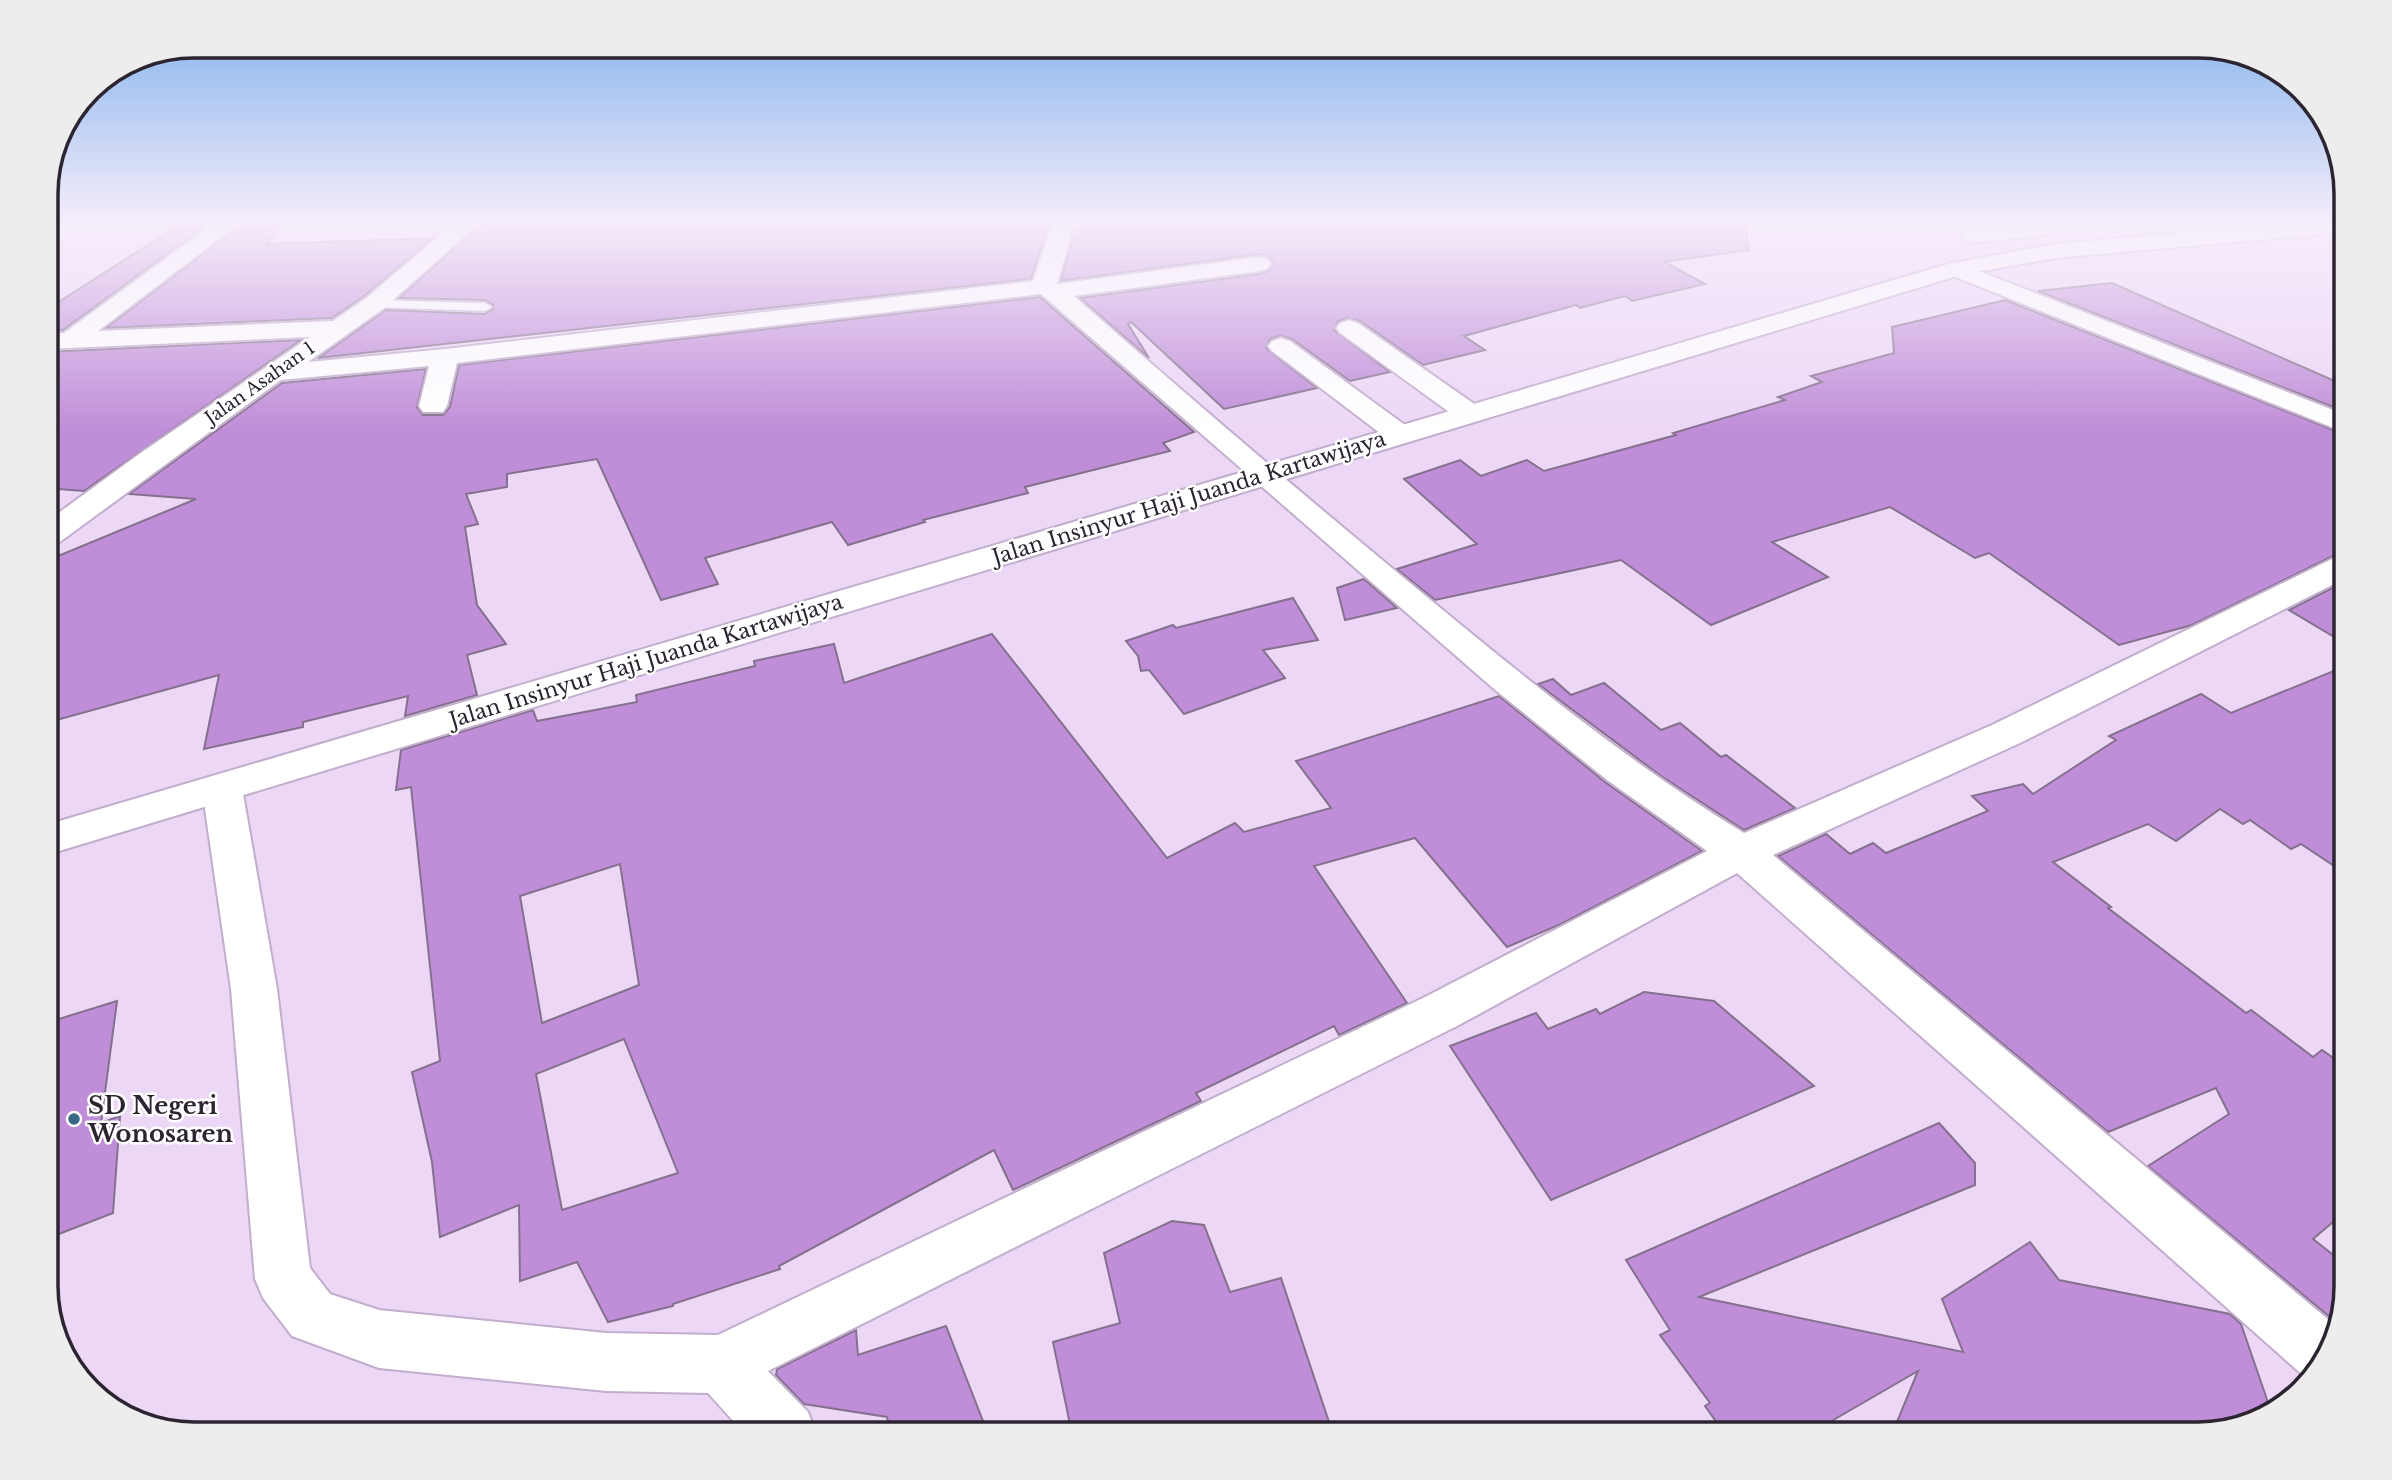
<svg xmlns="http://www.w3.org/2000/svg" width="2392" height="1480" viewBox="0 0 2392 1480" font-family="'Libre Baskerville',serif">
<rect width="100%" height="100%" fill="#ecd7f7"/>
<g fill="#c08ed8" stroke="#84718d" stroke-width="2" fill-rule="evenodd">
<polygon points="483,222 807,223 1050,222 1031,279 318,358 386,310 485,314 493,309 493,305 485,300 399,298"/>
<polygon points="1077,222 1746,222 1748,250 1664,262 1705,284 1632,301 1625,296 1580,308 1576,305 1464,336 1485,350 1423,365 1360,321 1348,318 1338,321 1334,330 1390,372 1350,381 1292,339 1280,336 1270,339 1266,348 1317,388 1224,409 1131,322 1128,324 1149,358 1080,298 1259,274 1269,271 1273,262 1268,256 1259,254 1061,281"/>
<polygon points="176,227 204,227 63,330 46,330 46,310"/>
<polygon points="238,227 279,227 266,244 433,238 363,297 332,318 106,328"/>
<polygon points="2112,283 2346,386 2346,412 2038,291"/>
<polygon points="1040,297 1194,432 1163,443 1170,451 1025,487 1028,493 923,520 925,522 848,545 832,522 705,558 718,584 661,600 597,459 507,474 507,487 466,494 478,524 465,527 477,605 506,644 467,655 477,695 405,716 408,696 303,722 303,727 204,749 219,675 46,723 46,561 196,499 129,494 282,383 426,369 417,407 423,415 443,415 450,407 459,365"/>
<polygon points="2005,300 2346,435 2346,553 2333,556 2192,625 2119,645 1989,553 1975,558 1890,507 1772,542 1828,577 1711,625 1621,560 1435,600 1397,569 1477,544 1404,479 1460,460 1481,476 1527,460 1544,471 1676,435 1673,433 1785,400 1778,397 1822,382 1811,376 1894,353 1892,327"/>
<polygon points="301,340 84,491 46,488 46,352"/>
<polygon points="1364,579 1397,608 1345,620 1337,588"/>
<polygon points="2346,581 2346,644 2289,610"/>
<polygon points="1293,598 1318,640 1263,650 1285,678 1184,714 1149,670 1141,671 1138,656 1126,641 1173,625 1176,628"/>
<path d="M992,634L1167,858L1235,823L1244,832L1331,808L1296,761L1499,696L1605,782L1702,851L1561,924L1507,947L1415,838L1314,866L1407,1003L1339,1035L1334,1026L1196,1093L1201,1101L1013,1190L994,1150L779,1266L780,1269L673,1304V1306L608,1322L577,1262L520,1281L519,1205L440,1237L432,1162L412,1072L440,1061L411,787L396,790L401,750L533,710L537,721L637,702L636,695L755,666L754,661L834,644L844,683ZM620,864L639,985L542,1023L520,896ZM624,1039L678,1173L562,1210L536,1074Z"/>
<polygon points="2346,666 2346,874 2301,844 2291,849 2250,820 2243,824 2220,809 2176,841 2148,824 2053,862 2111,907 2108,908 2246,1013 2251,1010 2313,1057 2322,1050 2346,1067 2346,1211 2313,1239 2346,1265 2346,1286 2337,1323 2148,1166 2229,1114 2216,1088 2108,1132 1778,856 1826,834 1850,854 1873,843 1886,853 1988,811 1972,796 2023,784 2033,794 2116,740 2109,736 2201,694 2231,713"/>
<polygon points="1553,679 1571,695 1604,683 1661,730 1680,723 1721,757 1726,755 1795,808 1744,830 1661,776 1538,684"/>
<polygon points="1644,992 1714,1001 1814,1086 1551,1200 1450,1046 1536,1013 1548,1029 1596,1009 1600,1014"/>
<polygon points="117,1001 101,1123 120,1116 113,1213 46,1239 46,1023"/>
<polygon points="1939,1123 1975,1163 1975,1185 1699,1297 1963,1352 1942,1299 2030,1242 2059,1280 2230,1314 2241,1324 2272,1414 2198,1434 1892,1434 1918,1371 1809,1434 1725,1434 1705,1406 1710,1403 1660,1335 1670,1330 1626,1260"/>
<polygon points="1172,1221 1204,1225 1230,1292 1281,1278 1333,1434 1072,1434 1053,1342 1120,1323 1104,1253"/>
<polygon points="946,1326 988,1434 890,1434 887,1417 804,1404 776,1375 777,1369 856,1330 858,1355"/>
</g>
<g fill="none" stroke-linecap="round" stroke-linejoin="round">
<g stroke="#c2adcc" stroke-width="3">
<polygon id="lane" points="374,300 485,303 492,307 485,311 369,307 369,301"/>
</g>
<g stroke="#c2adcc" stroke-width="4">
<g id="street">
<polygon points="57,222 83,222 54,244 46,246 46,229"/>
<path d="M216,222H241L98,331L333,321L365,299L456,222H480L383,309L308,362L445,349L1033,281L1053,222H1075L1057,284L1259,257L1267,259L1271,264L1267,269L1259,271L1074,296C1188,396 1304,496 1421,592C1525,678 1629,763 1744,833L1992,725L2334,558L2346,555V578L2020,743L1773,855L2336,1326L2326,1360L2306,1378L1737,873L1459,1025L768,1371L808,1412L816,1434H745L708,1393L606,1391L379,1368L292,1336L263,1298L255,1279L231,989L202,788L208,778L222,774L236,778L242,788L277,989L310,1268L330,1294L379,1310L606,1333L718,1335L1425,997L1707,851L1607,780L1494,689L1041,294L457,363L447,406L443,412H423L419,406L429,366L281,380L57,544L46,547V522L142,452L310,337L46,349V333H64Z"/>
<polygon points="2041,222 2113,222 2102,229 1972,243 1961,236 1972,229"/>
<polygon points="2216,222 2247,222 2261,231 2250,238 2219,227"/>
<polygon points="1956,262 2346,415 2346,433 1948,274 1944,269 1948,264"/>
<polygon points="1349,320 1358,323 1480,408 1484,414 1480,420 1470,422 1460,420 1340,333 1336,328 1340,323"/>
<polygon points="1281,338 1290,341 1409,428 1413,434 1409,440 1399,443 1389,440 1272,351 1268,346 1272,341"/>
</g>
</g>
<g stroke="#c2adcc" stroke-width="4">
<polygon id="primary" points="2306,222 2346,222 2346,232 2055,258 1960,275 46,855 46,825 1948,264 2055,244"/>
</g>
<use href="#lane" fill="#fff" fill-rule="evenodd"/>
<use href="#street" fill="#fff" fill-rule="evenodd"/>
<use href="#primary" fill="#fff" fill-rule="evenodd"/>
</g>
<linearGradient id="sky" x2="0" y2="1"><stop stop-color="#7cafeb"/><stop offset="0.52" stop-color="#f6edfb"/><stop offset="1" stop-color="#f6edfb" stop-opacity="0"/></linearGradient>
<rect width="2392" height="429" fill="url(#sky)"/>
<circle fill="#366986" stroke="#fff" stroke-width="2.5" cx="74" cy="1119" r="7"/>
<g text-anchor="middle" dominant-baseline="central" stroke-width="5" stroke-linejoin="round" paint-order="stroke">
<g font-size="18" fill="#2c2430" stroke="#fff">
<text transform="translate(260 383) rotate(-35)">Jalan Asahan 1</text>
</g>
<g font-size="21" fill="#2c2430" stroke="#fff">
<text transform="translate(1189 498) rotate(-17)">Jalan Insinyur Haji Juanda Kartawijaya</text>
<text transform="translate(646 661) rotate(-17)">Jalan Insinyur Haji Juanda Kartawijaya</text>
</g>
<g font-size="24" font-weight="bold" fill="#2c2430" stroke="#fff" text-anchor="start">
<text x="88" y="1105">SD Negeri<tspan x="88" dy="28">Wonosaren</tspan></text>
</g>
</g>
<path d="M0 0H2392V1480H0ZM194 58H2198A136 136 0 0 1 2334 194V1286A136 136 0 0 1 2198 1422H194A136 136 0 0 1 58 1286V194A136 136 0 0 1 194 58Z" fill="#eeedee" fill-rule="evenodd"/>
<path fill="none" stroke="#2c2430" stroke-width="3.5" d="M194 58H2198A136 136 0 0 1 2334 194V1286A136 136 0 0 1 2198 1422H194A136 136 0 0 1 58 1286V194A136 136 0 0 1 194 58Z"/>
</svg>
